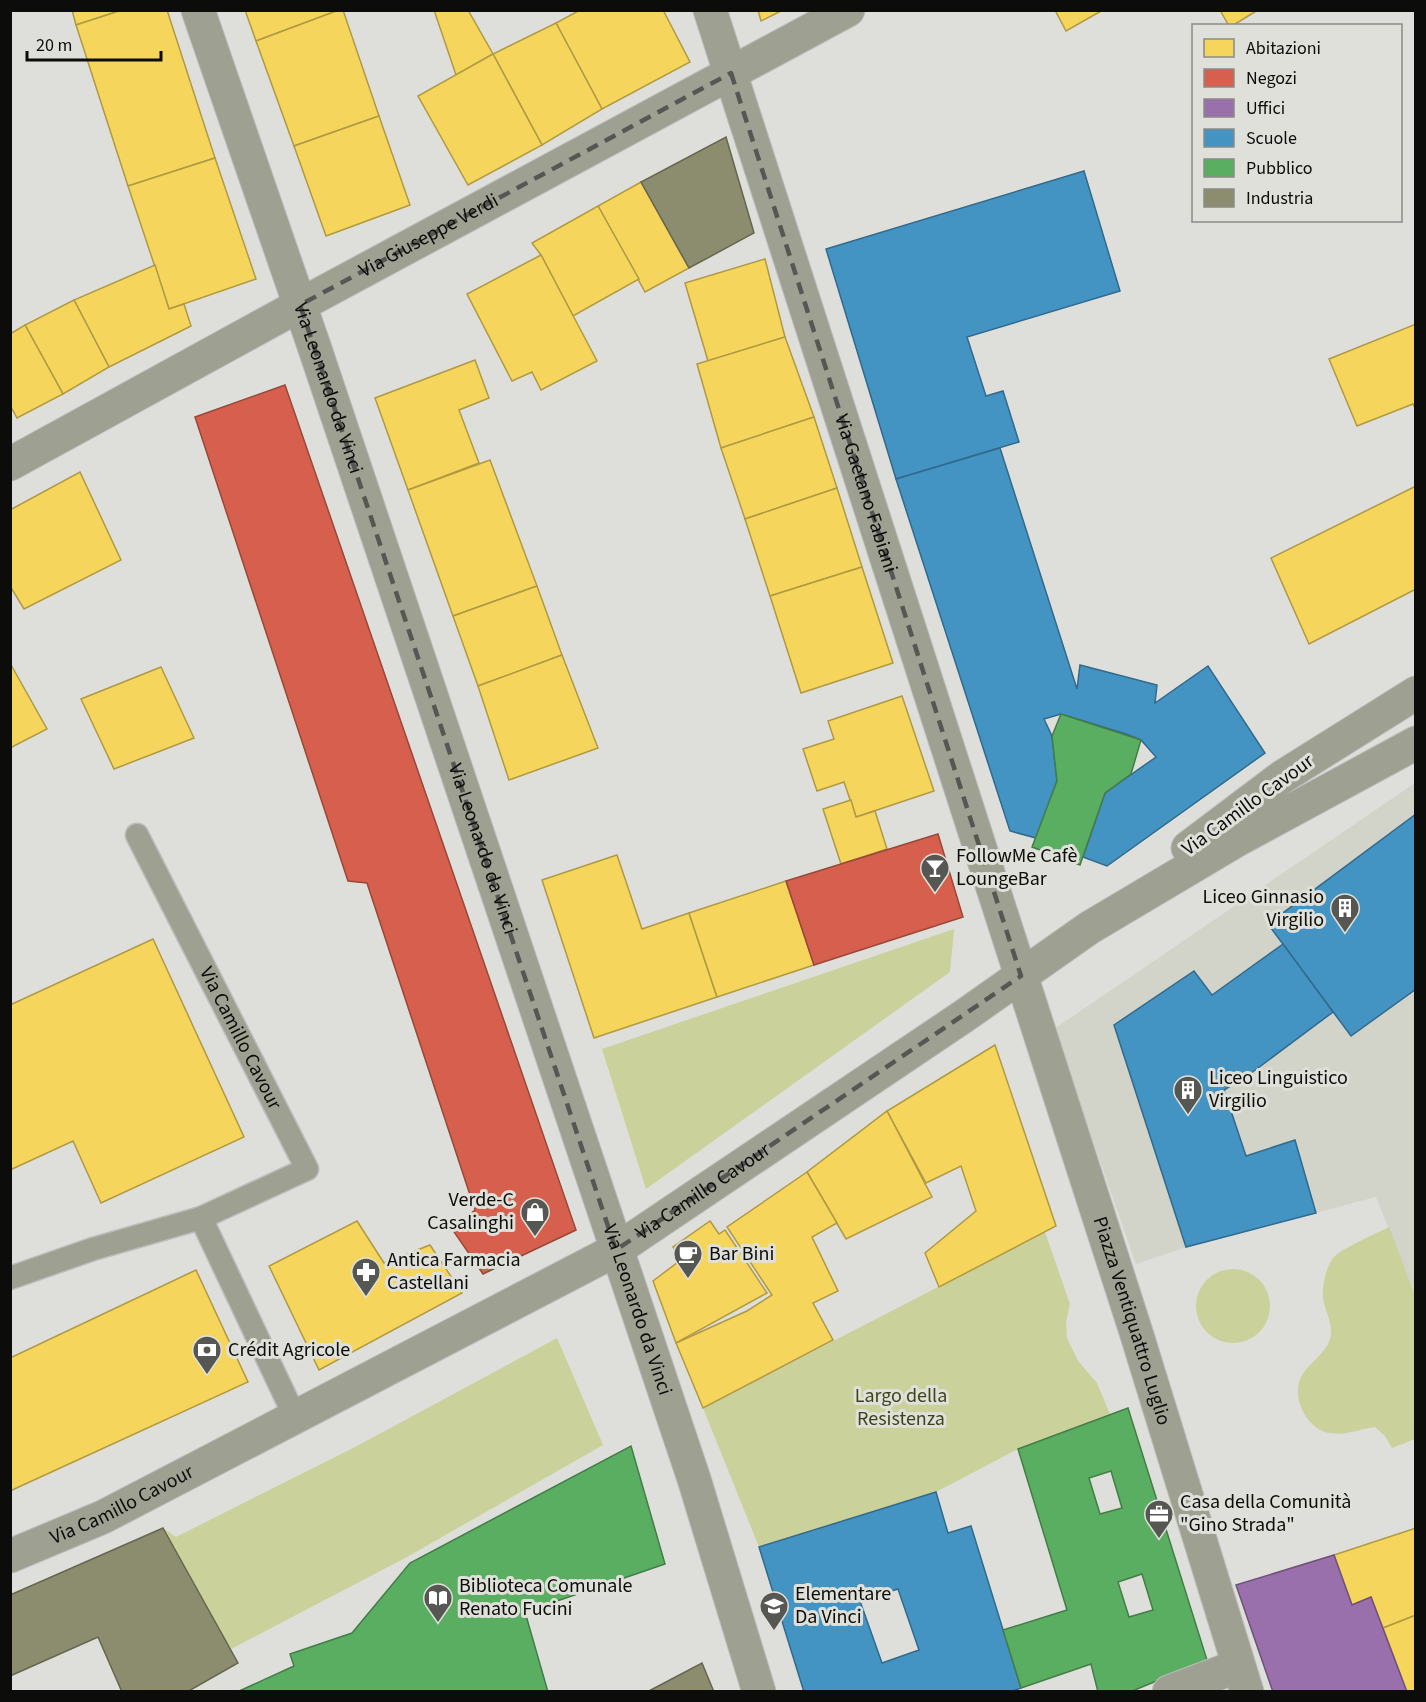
<svg xmlns="http://www.w3.org/2000/svg" width="1426" height="1702" viewBox="0 0 1426 1702" font-family="'Source Sans 3',sans-serif">
<rect width="100%" height="100%" fill="#dedfda"/>
<polygon fill="#d2d4c9" points="1415,783 1415,1294 1376,1197 1186,1247 1136,1264 1054,1029"/>
<g fill="#cad19a">
<polygon points="954,929 950,972 646,1189 602,1049"/>
<path d="M1389,1227L1415,1295V1439L1392,1448L1385,1436L1375,1427C1360,1429 1345,1436 1330,1433C1308,1430 1292,1400 1300,1379C1306,1365 1326,1354 1330,1339C1334,1324 1325,1312 1323,1298C1322,1286 1326,1264 1336,1255C1346,1247 1375,1234 1389,1227Z"/>
<polygon points="1045,1232 1070,1304 1066,1322 1067,1338 1078,1361 1097,1383 1110,1414 1018,1449 936,1492 759,1547 703,1408"/>
<circle cx="1233" cy="1306" r="37"/>
<polygon points="557,1338 603,1445 407,1557 229,1650 163,1528 176,1537 357,1446"/>
</g>
<g fill="#f6d55c" stroke="#b09943" stroke-width="1.5">
<polygon points="72,10 122,10 76,25"/>
<polygon points="122,10 167,10 215,158 128,186 76,25"/>
<polygon points="245,10 339,10 256,41"/>
<polygon points="339,10 343,10 379,116 294,146 256,41"/>
<polygon points="434,10 468,10 493,54 456,75"/>
<polygon points="580,10 663,10 690,62 602,109 556,23"/>
<polygon points="758,10 783,10 761,21"/>
<polygon points="1055,10 1103,10 1066,31"/>
<polygon points="1220,10 1258,10 1232,26 1229,26"/>
<polygon points="556,23 602,109 542,145 493,54"/>
<polygon points="493,54 542,145 468,185 418,96"/>
<polygon points="379,116 410,205 326,236 294,146"/>
<polygon points="215,158 256,279 169,309 128,186"/>
<polygon points="641,182 689,268 645,292 598,206"/>
<polygon points="598,206 639,279 573,316 541,255 532,243"/>
<polygon points="541,255 597,361 541,390 532,372 512,381 467,294"/>
<polygon points="765,259 785,337 708,361 685,283"/>
<polygon points="155,265 169,309 184,304 191,326 109,367 74,300"/>
<polygon points="74,300 109,367 63,394 25,325"/>
<polygon points="1416,324 1416,410 1413,404 1357,426 1329,359"/>
<polygon points="25,325 63,394 17,418 10,405 10,334"/>
<polygon points="785,337 814,417 721,448 697,364"/>
<polygon points="475,360 489,398 459,410 479,463 408,490 375,398"/>
<polygon points="814,417 837,488 745,519 721,448"/>
<polygon points="490,460 537,586 453,616 408,490"/>
<polygon points="80,472 121,560 24,609 10,586 10,510"/>
<polygon points="1416,486 1416,589 1309,644 1271,558"/>
<polygon points="837,488 862,567 770,596 745,519"/>
<polygon points="862,567 893,663 801,693 770,596"/>
<polygon points="537,586 562,655 478,686 453,616"/>
<polygon points="562,655 598,748 509,780 478,686"/>
<polygon points="10,663 47,729 10,748"/>
<polygon points="161,667 194,738 114,769 81,699"/>
<polygon points="902,696 934,791 856,817 844,782 817,791 803,749 834,739 828,721"/>
<polygon points="851,800 856,817 875,811 887,849 841,864 823,809"/>
<polygon points="617,855 642,929 689,913 717,997 594,1038 542,880"/>
<polygon points="786,881 814,965 717,997 689,913"/>
<polygon points="153,939 244,1137 101,1203 73,1141 10,1170 10,1005"/>
<polygon points="995,1045 1056,1226 939,1287 925,1253 976,1211 961,1166 926,1183 887,1111"/>
<polygon points="887,1111 932,1197 846,1239 807,1172"/>
<polygon points="807,1172 837,1223 812,1237 838,1291 813,1303 833,1340 703,1408 676,1343 747,1311 772,1295 727,1227"/>
<polygon points="357,1221 384,1263 430,1245 462,1293 319,1370 269,1266"/>
<polygon points="710,1221 719,1234 725,1230 767,1293 676,1343 653,1281 682,1259 673,1247"/>
<polygon points="196,1270 248,1382 10,1491 10,1358"/>
<polygon points="1416,1528 1416,1615 1383,1628 1371,1597 1352,1605 1334,1555"/>
<polygon points="1416,1615 1416,1692 1407,1692 1383,1628"/>
</g>
<g fill="#d6604d" stroke="#994739" stroke-width="1.5">
<polygon points="285,385 576,1230 483,1274 452,1229 475,1210 367,883 348,881 195,417"/>
<polygon points="938,834 963,917 814,965 786,881"/>
</g>
<polygon fill="#9970ab" stroke="#6f527b" stroke-width="1.5" points="1334,1555 1352,1605 1371,1597 1407,1692 1273,1692 1236,1585"/>
<g fill="#4393c3" stroke="#326a8c" stroke-width="1.5" fill-rule="evenodd">
<polygon points="1084,171 1120,291 967,337 986,396 1003,391 1019,442 896,479 826,249"/>
<polygon points="1000,448 1077,689 1080,665 1157,685 1155,703 1208,666 1265,753 1107,866 1083,857 1105,793 1156,757 1141,740 1126,734 1061,714 1044,719 1052,736 1057,781 1036,838 1010,831 896,479"/>
<polygon points="1416,814 1416,989 1351,1036 1268,924"/>
<polygon points="1283,944 1333,1012 1250,1074 1224,1090 1246,1156 1295,1140 1316,1213 1186,1247 1114,1025 1194,971 1212,995"/>
<path d="M936,1492L948,1533L971,1526L1021,1688L1010,1692H804L759,1547ZM898,1589L919,1650L882,1663L860,1601Z"/>
</g>
<g fill="#5aae61" stroke="#437d47" stroke-width="1.5" fill-rule="evenodd">
<polygon points="1061,714 1141,740 1131,774 1105,793 1080,865 1032,847 1057,781 1052,736"/>
<path d="M1128,1408L1207,1660L1130,1692H1098L1091,1664L1021,1688L1003,1630L1067,1610L1018,1449ZM1111,1471L1122,1508L1100,1514L1089,1478ZM1142,1574L1153,1610L1129,1617L1118,1582Z"/>
<polygon points="631,1446 665,1564 525,1612 548,1692 237,1692 294,1666 290,1654 352,1633 410,1563"/>
</g>
<g fill="#8c8c6e" stroke="#666650" stroke-width="1.5">
<polygon points="726,137 754,233 689,268 641,182"/>
<polygon points="163,1528 238,1663 187,1692 122,1692 98,1637 10,1676 10,1595"/>
<polygon points="702,1663 714,1692 647,1692"/>
</g>
<g fill="none" stroke-linecap="round" stroke-linejoin="round">
<g stroke="#bcbcba" stroke-width="25">
<g id="lane">
<path id="s1" d="M137,835L307,1169L201,1218"/>
<polyline points="10,1278 93,1249 201,1218 295,1417"/>
</g>
</g>
<g stroke="#bcbcba" stroke-width="35">
<g id="street">
<path id="s2" d="M198,10L314,346L694,1479L759,1692"/>
<path id="s3" d="M710,10L1136,1332L1247,1692"/>
<path id="s4" d="M10,464L300,305L848,10"/>
<polyline points="1188,848 1282,777 1416,693"/>
<path id="s5" d="M10,1556L103,1517L616,1250L964,1016L1089,928L1237,840L1416,743"/>
<polyline points="1169,1692 1238,1666"/>
</g>
</g>
<use href="#lane" stroke="#9ea092" stroke-width="22"/>
<use href="#street" stroke="#9ea092" stroke-width="33"/>
</g>
<path fill="none" stroke="#565653" stroke-width="4.5" stroke-dasharray="12 8" stroke-linejoin="round" d="M731,73L1021,976L616,1250L300,305Z"/>
<defs>
<g id="bar-pin" transform="scale(1.5)"><path d="M0 17L-7.5 6A9.5 9.5 0 1 1 7.5 6Z" fill="#565653" stroke="#dfe0d9"/><path d="M-6-5H6L.8 .8V4.5H3.5V6h-7V4.5H-.8V.8Z" fill="#fff"/></g>
<g id="building-pin" transform="scale(1.5)"><path d="M0 17L-7.5 6A9.5 9.5 0 1 1 7.5 6Z" fill="#565653" stroke="#dfe0d9"/><path d="M-4-6H4V6H1V3H-1V6H-4ZM-2.5-4.3h1.7v1.8h-1.7ZM.8-4.3h1.7v1.8H.8ZM-2.5-1h1.7V.8h-1.7ZM.8-1h1.7V.8H.8Z" fill="#fff"/></g>
<g id="shop-pin" transform="scale(1.5)"><path d="M0 17L-7.5 6A9.5 9.5 0 1 1 7.5 6Z" fill="#565653" stroke="#dfe0d9"/><path d="M-5-2.5h2.3a2.7 3.5 0 0 1 5.4 0H5L5.5 6h-11ZM-1.5-2.5h3a1.5 2.3 0 0 0-3 0Z" fill="#fff"/></g>
<g id="cafe-pin" transform="scale(1.5)"><path d="M0 17L-7.5 6A9.5 9.5 0 1 1 7.5 6Z" fill="#565653" stroke="#dfe0d9"/><path d="M-5.5-4.5H6V0H3Q3 3.5 0 3.5H-2.5Q-5.5 3.5-5.5 0ZM3-3.2v2h1.7v-2ZM-6 4.5H4V6H-6Z" fill="#fff"/></g>
<g id="pharmacy-pin" transform="scale(1.5)"><path d="M0 17L-7.5 6A9.5 9.5 0 1 1 7.5 6Z" fill="#565653" stroke="#dfe0d9"/><path d="M-2-6h4v4h4v4h-4v4h-4v-4h-4v-4h4Z" fill="#fff"/></g>
<g id="bank-pin" transform="scale(1.5)"><path d="M0 17L-7.5 6A9.5 9.5 0 1 1 7.5 6Z" fill="#565653" stroke="#dfe0d9"/><path d="M-6-4H6V4H-6ZM0-2.3a2.3 2.3 0 1 0 0 4.6a2.3 2.3 0 1 0 0-4.6Z" fill="#fff"/></g>
<g id="office-pin" transform="scale(1.5)"><path d="M0 17L-7.5 6A9.5 9.5 0 1 1 7.5 6Z" fill="#565653" stroke="#dfe0d9"/><path d="M-6-3h4V-5.5h4V-3h4V5H-6ZM-1-4.5V-3h2v-1.5ZM-6 0V1H6V0Z" fill="#fff"/></g>
<g id="library-pin" transform="scale(1.5)"><path d="M0 17L-7.5 6A9.5 9.5 0 1 1 7.5 6Z" fill="#565653" stroke="#dfe0d9"/><path d="M-6-4Q-3-5.5-.7-3.5V5Q-3 3-6 4ZM6-4Q3-5.5 .7-3.5V5Q3 3 6 4Z" fill="#fff"/></g>
<g id="school-pin" transform="scale(1.5)"><path d="M0 17L-7.5 6A9.5 9.5 0 1 1 7.5 6Z" fill="#565653" stroke="#dfe0d9"/><path d="M0-5L7-2L0 1L-7-2ZM-4 1L0 2.5L4 1V4Q0 6-4 4Z" fill="#fff"/></g>
</defs>
<g fill-rule="evenodd">
<use href="#bar-pin" x="935" y="868"/>
<use href="#building-pin" x="1345" y="908"/>
<use href="#building-pin" x="1188" y="1090"/>
<use href="#shop-pin" x="535" y="1212"/>
<use href="#cafe-pin" x="688" y="1254"/>
<use href="#pharmacy-pin" x="366" y="1272"/>
<use href="#bank-pin" x="207" y="1350"/>
<use href="#office-pin" x="1159" y="1514"/>
<use href="#library-pin" x="438" y="1598"/>
<use href="#school-pin" x="774" y="1606"/>
</g>
<g text-anchor="middle" dominant-baseline="central" stroke-width="6" stroke-linejoin="round" paint-order="stroke">
<g font-size="20" fill="#0c0c0a" stroke="#dfe0d9">
<text stroke="none"><textPath href="#s4" startOffset="477">Via Giuseppe Verdi</textPath></text>
<text stroke="none"><textPath href="#s2" startOffset="400">Via Leonardo da Vinci</textPath></text>
<text stroke="none"><textPath href="#s3" startOffset="508">Via Gaetano Fabiani</textPath></text>
<text transform="translate(1248 805) rotate(-36)">Via Camillo Cavour</text>
<text stroke="none"><textPath href="#s2" startOffset="886">Via Leonardo da Vinci</textPath></text>
<text stroke="none"><textPath href="#s1" startOffset="228">Via Camillo Cavour</textPath></text>
<text stroke="none"><textPath href="#s5" startOffset="784">Via Camillo Cavour</textPath></text>
<text stroke="none"><textPath href="#s2" startOffset="1372">Via Leonardo da Vinci</textPath></text>
<text stroke="none"><textPath href="#s3" startOffset="1377">Piazza Ventiquattro Luglio</textPath></text>
<text stroke="none"><textPath href="#s5" startOffset="123">Via Camillo Cavour</textPath></text>
</g>
<g font-size="20" fill="#0c0c0a" stroke="#dfe0d9" text-anchor="start">
<text x="956" y="856">FollowMe Cafè<tspan x="956" dy="23">LoungeBar</tspan></text>
<text x="1324" y="897" text-anchor="end">Liceo Ginnasio<tspan x="1324" dy="23">Virgilio</tspan></text>
<text x="1209" y="1078">Liceo Linguistico<tspan x="1209" dy="23">Virgilio</tspan></text>
<text x="514" y="1200" text-anchor="end">Verde-C<tspan x="514" dy="23">Casalinghi</tspan></text>
<text x="709" y="1254">Bar Bini</text>
<text x="387" y="1260">Antica Farmacia<tspan x="387" dy="23">Castellani</tspan></text>
<text x="228" y="1350">Crédit Agricole</text>
<text x="1180" y="1502">Casa della Comunità<tspan x="1180" dy="23">"Gino Strada"</tspan></text>
<text x="459" y="1586">Biblioteca Comunale<tspan x="459" dy="23">Renato Fucini</tspan></text>
<text x="795" y="1594">Elementare<tspan x="795" dy="23">Da Vinci</tspan></text>
</g>
<g font-size="20" fill="#3e441a" stroke="#dfe0d9">
<text x="901" y="1396">Largo della<tspan x="901" dy="23">Resistenza</tspan></text>
</g>
</g>
<rect width="1426" height="1702" fill="none" stroke="#0c0c0a" stroke-width="24"/>
<rect x="1192" y="24" width="210" height="198" fill="#dfe0d9" stroke="#8b8b86" stroke-width="1.5"/>
<rect x="1204" y="39" width="30" height="18" fill="#f6d55c" stroke="#8b8b86" stroke-width="1.5"/>
<text x="1246" y="54" font-size="18" fill="#0c0c0a">Abitazioni</text>
<rect x="1204" y="69" width="30" height="18" fill="#d6604d" stroke="#8b8b86" stroke-width="1.5"/>
<text x="1246" y="84" font-size="18" fill="#0c0c0a">Negozi</text>
<rect x="1204" y="99" width="30" height="18" fill="#9970ab" stroke="#8b8b86" stroke-width="1.5"/>
<text x="1246" y="114" font-size="18" fill="#0c0c0a">Uffici</text>
<rect x="1204" y="129" width="30" height="18" fill="#4393c3" stroke="#8b8b86" stroke-width="1.5"/>
<text x="1246" y="144" font-size="18" fill="#0c0c0a">Scuole</text>
<rect x="1204" y="159" width="30" height="18" fill="#5aae61" stroke="#8b8b86" stroke-width="1.5"/>
<text x="1246" y="174" font-size="18" fill="#0c0c0a">Pubblico</text>
<rect x="1204" y="189" width="30" height="18" fill="#8c8c6e" stroke="#8b8b86" stroke-width="1.5"/>
<text x="1246" y="204" font-size="18" fill="#0c0c0a">Industria</text>
<path d="M27 51v9h134v-9" fill="none" stroke="#0c0c0a" stroke-width="3"/>
<text x="36" y="51" font-size="18" fill="#0c0c0a" stroke="#dfe0d9" stroke-width="4.5" paint-order="stroke">20 m</text>
</svg>
